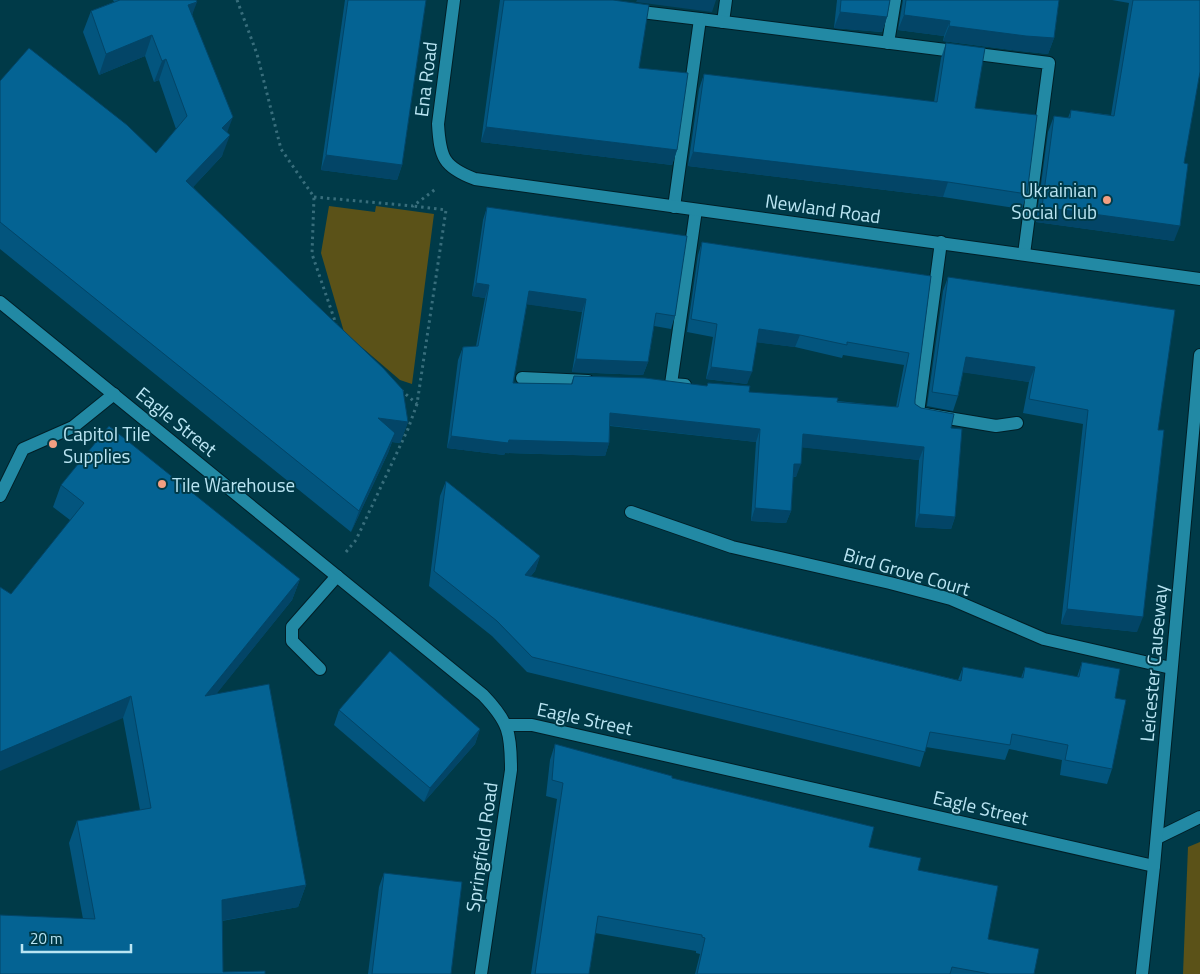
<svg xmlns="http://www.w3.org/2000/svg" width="1200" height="974" viewBox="0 0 1200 974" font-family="'Titillium Web',sans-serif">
<rect width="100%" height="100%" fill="#003a48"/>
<g fill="#5b5218">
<polygon points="329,206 375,212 376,206 434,214 412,384 400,380 344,332 321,253"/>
<polygon points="1200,842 1200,974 1183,974 1188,847"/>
</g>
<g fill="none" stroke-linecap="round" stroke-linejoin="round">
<g stroke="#011f27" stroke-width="14">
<g id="lane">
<polyline points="633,11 700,19"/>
<polyline points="723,22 726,0"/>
<polyline points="888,43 895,0"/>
<polyline points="674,207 700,19 1049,63 1024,254"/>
<polyline points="941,242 918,413 996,426 1017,423"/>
<polyline points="522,378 588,381"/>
<polyline points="685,385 671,384 696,210"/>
<polyline points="0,496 23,449 73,427 114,394"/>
<polyline points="320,669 292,641 292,627 337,576"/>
</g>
</g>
<g stroke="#011f27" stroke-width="14">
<g id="street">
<path d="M454,0L438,124C440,157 443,167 475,179L1200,279"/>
<path d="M0,302L483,695C509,722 511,733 511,770L481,974"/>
<polyline points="631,512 732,547 890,583 951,599 1044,639 1171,668"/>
<polyline points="507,725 532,725 1154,866"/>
<polyline points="1157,838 1200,817"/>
<polyline points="1142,974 1154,866 1200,355"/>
</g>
</g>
<g stroke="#386e7c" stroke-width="3" stroke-dasharray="2.5 4" stroke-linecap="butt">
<polyline points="237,0 257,54 281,149 314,197 312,254 336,324"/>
<polyline points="314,197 413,206 437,188"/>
<polyline points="401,390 417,404"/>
<polyline points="346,552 356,540 408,429 417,404 446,210 413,206"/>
</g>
<use href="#lane" stroke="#2289a4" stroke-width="12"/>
<use href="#street" stroke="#2289a4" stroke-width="12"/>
</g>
<g fill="#03557e">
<polygon points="113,0 196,0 192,15 227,133 222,156 193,187 408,422 400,443 392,442 388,453 351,532 0,249 0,81 156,153 176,129 159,80 154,82 145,56 99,75 83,32 91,11 114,2"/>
<polygon points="345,0 426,0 402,165 397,180 321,170"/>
<polygon points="500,0 613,0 639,68 677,150 672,165 481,142"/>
<polygon points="837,0 890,0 887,17 882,32 834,28"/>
<polygon points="903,0 1059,0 1054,38 1048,54 1020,51 943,41 944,36 898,30"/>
<polygon points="1112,0 1200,0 1184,163 1174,241 1036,222 1048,132 1054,116 1068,118 1071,110 1111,115 1129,3"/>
<polygon points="946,43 975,108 1027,194 1022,209 943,197 688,166 699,89 704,74 934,102 941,58"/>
<polygon points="487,207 675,316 671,329 654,326 648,362 643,375 572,372 582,312 527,304 513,383 571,384 574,376 707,386 708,383 749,392 896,407 904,365 843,355 842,358 795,347 757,342 747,384 706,379 713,337 687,332 698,255 702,242 931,276 915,400 915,404 951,428 955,517 951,529 915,527 919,460 802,447 796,477 793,477 791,511 786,523 751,521 756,442 610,426 609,443 605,456 505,453 504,455 447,448 458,360 463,347 476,346 485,298 472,296 483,220"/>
<polygon points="948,277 1158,430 1137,632 1061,624 1083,424 1023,413 1029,382 963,372 958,396 953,411 927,406 943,291"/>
<polygon points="446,481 540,556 535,571 530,577 958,680 963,667 1021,678 1025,667 1077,677 1082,662 1115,698 1112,769 1107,784 1060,775 1062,760 1009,749 1005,760 926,747 920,767 527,672 492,636 429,586 440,496"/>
<polygon points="61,485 300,579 292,600 216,694 306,885 298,907 222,921 223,972 265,974 0,974 83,919 69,843 77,821 140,810 123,718 70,520 53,507"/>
<polygon points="339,710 480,729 475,744 424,802 334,725"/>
<polygon points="555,744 672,778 869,847 918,870 988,939 1034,974 695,974 700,954 696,953 696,951 595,933 589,974 531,974 557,799 546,796 550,760"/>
<polygon points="384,873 451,974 368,974 379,887"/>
</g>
<g fill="#034567">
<polygon points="637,0 716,0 712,12 636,2"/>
<polygon points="197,2 189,23 188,5"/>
<polygon points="840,12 887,17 882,32 834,28"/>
<polygon points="904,15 950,21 944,36 898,30"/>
<polygon points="949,26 1054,38 1048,54 1020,51 943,41"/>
<polygon points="152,35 145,56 99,75 106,54"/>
<polygon points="166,59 159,80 154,82 162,61"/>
<polygon points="233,117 225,138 222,128"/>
<polygon points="486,127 677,150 672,165 481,142"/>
<polygon points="230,135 222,156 179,202 186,181"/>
<polygon points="693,152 948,182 943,197 688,166"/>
<polygon points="326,155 402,165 397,180 321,170"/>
<polygon points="1042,207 1180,226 1174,241 1036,222"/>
<polygon points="476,283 489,285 485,298 472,296"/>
<polygon points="529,291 586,299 582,312 524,304"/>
<polygon points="759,329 800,335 795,347 754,342"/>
<polygon points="966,357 1035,367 1029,382 960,372"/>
<polygon points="576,359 648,362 643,375 572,372"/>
<polygon points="711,367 752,372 747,384 706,379"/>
<polygon points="610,413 760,429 756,442 606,425"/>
<polygon points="378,418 408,422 400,443 392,442 388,453 351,532 359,511"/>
<polygon points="803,434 924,447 919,460 798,447"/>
<polygon points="451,436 509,440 609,443 605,456 505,453 504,455 447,448"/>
<polygon points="794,464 801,464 796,477 789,476"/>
<polygon points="755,508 791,511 786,523 751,521"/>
<polygon points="919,514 955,517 951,529 915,527"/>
<polygon points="540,556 535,571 519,590 525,575"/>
<polygon points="300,579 292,600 197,718 205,696"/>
<polygon points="1067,609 1143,617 1137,632 1061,624"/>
<polygon points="131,696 123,718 0,771 0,752"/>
<polygon points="480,729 475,744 424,802 430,788"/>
<polygon points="306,885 298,907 214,922 222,900"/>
</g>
<g fill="#046393" stroke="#034567">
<polygon points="120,0 196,0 197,2 188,5 233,117 222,128 230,135 186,181 383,368 403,390 408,422 378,418 395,433 359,511 0,222 0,81 29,48 127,125 156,153 187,116 166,59 162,61 152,35 106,54 91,11"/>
<polygon points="348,0 426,0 402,165 326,155"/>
<polygon points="504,0 613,0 649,5 639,68 688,73 677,150 486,127"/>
<polygon points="841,0 890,0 887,17 840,12"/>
<polygon points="906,0 1059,0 1054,38 1026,36 949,26 950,21 904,15"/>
<polygon points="1133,0 1200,0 1200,72 1184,163 1188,164 1180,226 1042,207 1054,116 1070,118 1071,110 1114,116"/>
<polygon points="946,43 985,48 975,108 1037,115 1027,194 948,182 693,152 704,74 937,102"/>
<polygon points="487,207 687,236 675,316 656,313 648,362 576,359 586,299 529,291 513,383 572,384 574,376 645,378 707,386 708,383 750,386 749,392 838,398 837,402 898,407 909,353 847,342 847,345 800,335 759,329 752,372 711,367 717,324 691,319 702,242 931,276 915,400 915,404 921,408 954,414 951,428 962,429 955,517 919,514 924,447 803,434 801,464 794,464 791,511 755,508 760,429 610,413 609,443 509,440 508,443 451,436 463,347 478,346 489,285 476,283"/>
<polygon points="948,277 1175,310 1158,430 1164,430 1143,617 1067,609 1088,410 1029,399 1035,367 966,357 958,396 932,392"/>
<polygon points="109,426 300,579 205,696 269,684 306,885 222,900 223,972 265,971 265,974 0,974 0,915 95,919 77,821 151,808 131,696 0,752 0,587 11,594 84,503 61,485"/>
<polygon points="446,481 540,556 525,575 961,681 963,667 1023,678 1025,667 1079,677 1082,662 1120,669 1115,698 1126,700 1112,769 1065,760 1068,745 1012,734 1010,745 930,732 925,752 532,657 497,621 434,571"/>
<polygon points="390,651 480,729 430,788 339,710"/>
<polygon points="555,744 672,776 672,778 874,827 869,847 921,858 918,870 998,886 988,939 1039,949 1034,974 990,974 952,967 950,974 697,974 705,938 702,937 702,935 598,916 589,974 535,974 563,783 552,780"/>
<polygon points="384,873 462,882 451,974 372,974"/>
</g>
<g fill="#f39f82" stroke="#003a48" stroke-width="2">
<circle cx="1107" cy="200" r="5"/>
<circle cx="53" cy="444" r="5"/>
<circle cx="162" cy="484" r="5"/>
</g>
<g text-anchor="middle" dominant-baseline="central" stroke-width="4" stroke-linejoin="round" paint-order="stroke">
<g font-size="19" fill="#bae5f3" stroke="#003a48">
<text transform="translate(425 79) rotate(-83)">Ena Road</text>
<text transform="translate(823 208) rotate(8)">Newland Road</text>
<text transform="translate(177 421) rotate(39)">Eagle Street</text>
<text transform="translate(907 571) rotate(16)">Bird Grove Court</text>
<text transform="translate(1153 663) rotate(-85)">Leicester Causeway</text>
<text transform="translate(585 718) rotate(12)">Eagle Street</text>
<text transform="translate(981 807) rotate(13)">Eagle Street</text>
<text transform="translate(481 847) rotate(-82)">Springfield Road</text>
</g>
<g font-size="19" fill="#bae5f3" stroke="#003a48" text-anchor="start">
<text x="1097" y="189" text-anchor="end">Ukrainian<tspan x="1097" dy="22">Social Club</tspan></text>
<text x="63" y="433">Capitol Tile<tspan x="63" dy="22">Supplies</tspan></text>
<text x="172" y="484">Tile Warehouse</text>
</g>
</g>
<path d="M22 944v8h109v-8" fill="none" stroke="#bae5f3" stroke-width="2.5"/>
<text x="30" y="944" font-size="15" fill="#bae5f3" stroke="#003a48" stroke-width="4" paint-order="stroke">20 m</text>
</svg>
